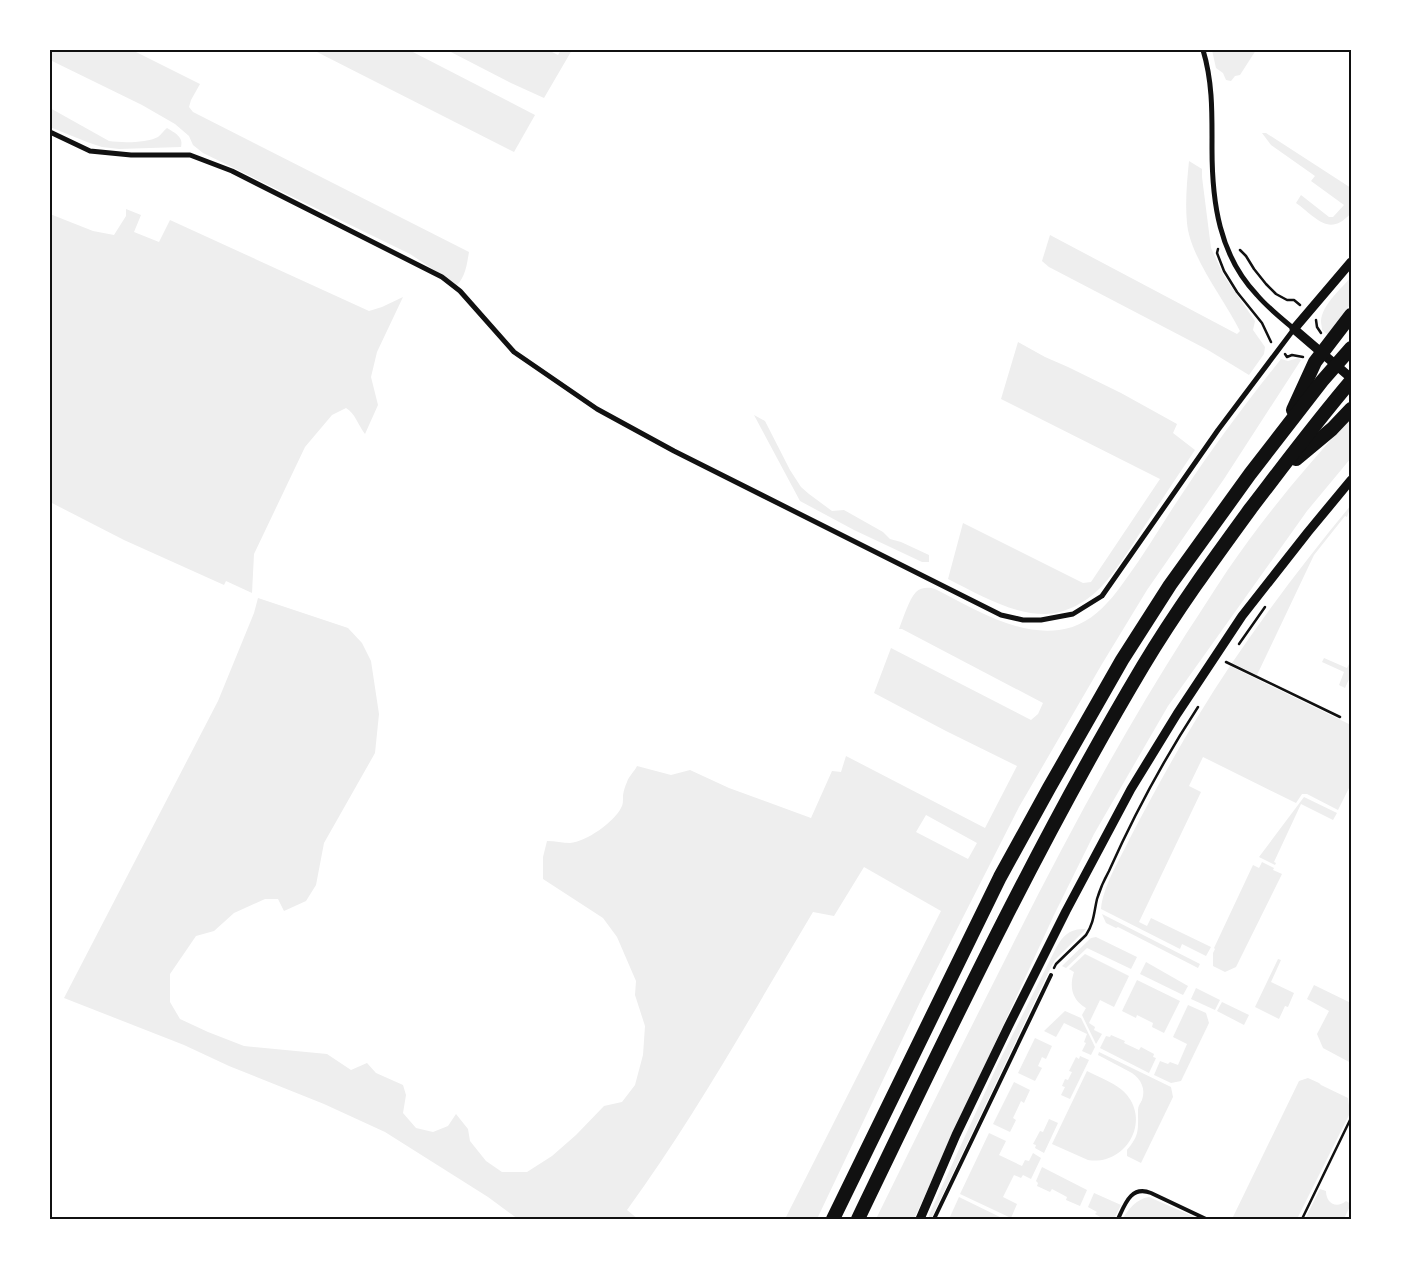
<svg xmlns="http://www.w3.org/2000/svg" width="1401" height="1269" viewBox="0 0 1401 1269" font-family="'Open Sans',sans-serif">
<rect width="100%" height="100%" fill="#fff"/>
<g fill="#eee" fill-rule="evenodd">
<path d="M50,50H132L200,84L191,100L189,107L193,112L469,252C467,263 466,276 457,285L410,254L203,153L193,145L189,136L175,124L142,105L50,60Z"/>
<polygon points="313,50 409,50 535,115 514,152"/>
<polygon points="447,50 548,50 558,55 561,50 572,50 544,98 511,83"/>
<polygon points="1212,50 1256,50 1240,75 1235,76 1231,81 1226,80 1223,73 1216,68"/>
<path d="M50,108L109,141C122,143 147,143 158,137C161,135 164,130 167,128C175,133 184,137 181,147L119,149L102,147L87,142L50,127Z"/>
<path d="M1262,133H1266L1351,188V213C1329,238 1316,217 1296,203L1301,195L1329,217H1333L1344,205L1311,181L1315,176L1271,145Z"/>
<path d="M1189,161L1202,169V177L1211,248L1224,276L1255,321L1253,330L1265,347L1264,354L1249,375L1208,350L1049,267L1042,261L1050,235L1237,334L1240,331C1224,299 1190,257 1187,223C1185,203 1187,181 1189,161Z"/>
<path d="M126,209L141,215L134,232L159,242L170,220L369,311L382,307L403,297L377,352L371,377L378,405L365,434C358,425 355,413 346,408L332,415L305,447L254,554L252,593L226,581L224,585L124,540L50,502V214L93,231L114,235L126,216Z"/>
<path d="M1351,277V303L1328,335L1322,330C1322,327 1321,324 1321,321C1322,305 1341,289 1351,277Z"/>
<path d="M1018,342L1045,357L1068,367L1121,393L1177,424L1173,433L1195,450C1176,478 1157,507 1138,536C1127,553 1116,571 1102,586C1088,601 1066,614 1045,614C1011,614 978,594 948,579L963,523L1083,583L1091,582L1160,479L1001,399Z"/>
<path d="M1298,358L1301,360L1224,479L1147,590L1102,664L1019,807L922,998L817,1219H785L941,911L864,867L834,916L813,912C753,1012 696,1115 627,1210L638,1219H518L488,1197L385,1132L324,1104L229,1066L184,1045L64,998L218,701L254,613L258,598L348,628L362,643L371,661L379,714L375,753L324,843L316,885L306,901L284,911L278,899H265L234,913L214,931L196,936L170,974V1002L180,1019L208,1032L244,1046L327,1054L351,1070L367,1063L376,1073L403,1085L406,1095L403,1113L416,1128L433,1132L448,1126L456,1114L468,1129L470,1141L486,1161L502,1172H527L552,1156L576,1135L604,1106L622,1102L635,1085L643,1055L645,1026L635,995L636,981L617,937L603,918L543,879V857L547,841C555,841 563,843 570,843C586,842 614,822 621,808C623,805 623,801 623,797C623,793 625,786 627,782C629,776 634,772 637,766L671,775L690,770L729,788L811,818L832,771L841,772L846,756L985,828L1017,766L946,731L874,693L891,648L1031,720L1038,714L1043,703L902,629H899C903,619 909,599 916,592C921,587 929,587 935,589C971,607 1016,636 1059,630C1077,628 1095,617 1107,603C1114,596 1120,587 1126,579C1146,552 1163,522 1182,494C1213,447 1246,403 1281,359L1288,361ZM926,815L977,843L968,859L916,832Z"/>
<polygon points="754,415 765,421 790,470 801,487 809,494 832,511 844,510 883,532 890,539 901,542 929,555 929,562 922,562 854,530 800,501"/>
<path d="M1351,418V458L1307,511L1168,706L1094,834L1054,915L914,1219H876C920,1129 965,1039 1010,950C1064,842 1121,736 1186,634C1200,613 1213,592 1227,571C1264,517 1306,466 1351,418Z"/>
<path d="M1351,505L1347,517L1345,516L1314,555L1257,675L1232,663C1269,608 1309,556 1351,505Z"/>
<polygon points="1324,658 1347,668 1351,660 1351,675 1345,688 1339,685 1344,672 1322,662"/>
<path d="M1230,666L1351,725V784L1338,810L1307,794H1302L1296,803L1203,757L1189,786L1201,792L1139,922L1147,926L1151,918L1211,947L1206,956L1182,944L1180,949L1101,909C1103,886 1120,859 1130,838C1161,779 1193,721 1230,666Z"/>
<polygon points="1304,797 1337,813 1333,820 1301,804 1274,862 1276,863 1275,865 1259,857"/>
<polygon points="1262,862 1274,868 1273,870 1282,874 1236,967 1225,972 1213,966 1213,953 1215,949 1214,948 1253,865 1259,868"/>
<polygon points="1102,914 1200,964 1198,968 1118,927 1116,928 1106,923"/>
<path d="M1082,929H1086L1055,960L1052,965L932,1217L929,1219V1215L998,1064L1056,948C1063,936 1068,930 1082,929Z"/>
<polygon points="1096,937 1137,957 1131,969 1087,948 1066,968 1062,966 1091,938"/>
<path d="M1085,954L1129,976L1114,1007L1100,1000L1089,1023L1095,1027L1094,1030L1102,1034L1096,1044L1082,1015L1086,1008C1072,1000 1069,987 1074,972L1069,969Z"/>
<polygon points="1278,959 1281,960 1271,982 1294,993 1288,1007 1285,1006 1279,1019 1255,1007"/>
<polygon points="1146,962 1188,986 1183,995 1140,974"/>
<polygon points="1137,980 1180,1001 1164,1033 1152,1027 1153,1023 1137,1015 1136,1018 1122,1011"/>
<polygon points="1314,985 1351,1003 1351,1063 1323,1048 1317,1034 1329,1011 1307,999"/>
<polygon points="1196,988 1220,1000 1215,1010 1191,999"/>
<polygon points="1222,1002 1249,1015 1244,1025 1217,1011"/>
<polygon points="1188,1005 1206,1013 1209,1023 1181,1081 1171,1083 1154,1075 1160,1061 1168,1064 1170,1062 1178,1065 1187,1044 1173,1037"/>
<polygon points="1065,1011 1081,1018 1095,1047 1091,1055 1082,1051 1086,1043 1084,1042 1087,1034 1064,1023 1056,1037 1044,1031"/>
<polygon points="1111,1035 1125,1041 1124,1043 1139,1050 1141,1047 1154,1054 1153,1057 1156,1058 1149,1073 1100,1048 1106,1036 1110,1037"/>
<polygon points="1035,1038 1052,1046 1046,1059 1042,1057 1038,1066 1042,1068 1035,1081 1018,1073"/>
<path d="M1099,1052L1171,1087L1173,1097L1141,1163L1127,1156V1150C1140,1135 1138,1129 1138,1110C1138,1106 1140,1104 1142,1100C1146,1089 1141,1079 1132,1073L1098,1055Z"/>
<polygon points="1080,1056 1089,1060 1070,1099 1061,1095 1065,1087 1062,1086 1065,1079 1068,1080 1072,1072 1069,1071 1076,1057 1079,1059"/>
<path d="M1087,1071C1100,1078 1117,1083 1127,1095C1151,1125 1123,1166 1088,1160L1052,1144Z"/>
<polygon points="1308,1078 1319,1083 1321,1085 1348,1098 1350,1113 1297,1219 1232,1219 1299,1081"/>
<polygon points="1014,1082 1030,1090 1024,1103 1021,1101 1013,1118 1016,1120 1010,1132 993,1124"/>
<polygon points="1049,1119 1058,1123 1044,1153 1035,1148 1036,1145 1033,1144 1040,1131 1043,1132"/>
<polygon points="989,1133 1006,1141 999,1155 1022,1166 1025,1160 1029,1161 1033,1153 1041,1158 1031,1179 1023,1175 1021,1178 1014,1175 1003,1197 1017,1204 1011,1218 960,1194"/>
<polygon points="1042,1167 1087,1190 1080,1206 1066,1200 1067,1197 1052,1189 1050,1192 1037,1186 1038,1183 1036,1181"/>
<path d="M1320,1189L1326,1191C1326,1203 1336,1209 1346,1201L1351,1204L1344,1219H1305Z"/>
<polygon points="1094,1193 1121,1205 1114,1219 1102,1219 1102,1218 1095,1214 1097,1212 1088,1207"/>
<polygon points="959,1197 961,1198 1004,1219 949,1219"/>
<path d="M1149,1197L1199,1219H1122C1129,1209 1136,1199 1149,1197Z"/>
</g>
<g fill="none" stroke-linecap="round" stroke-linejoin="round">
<g stroke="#111" stroke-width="2.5">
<polyline points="1218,249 1217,253 1224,271 1237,292 1262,323 1271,342"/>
<polyline points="1240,250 1246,256 1254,269 1266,284 1276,294 1287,300 1294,300 1300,305"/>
<polyline points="1316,320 1317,327 1321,333"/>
<polyline points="1285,354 1287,357 1292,355 1303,357"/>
<polyline points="1239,644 1265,607"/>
<polyline points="1226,662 1340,717"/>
<path d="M1054,968L1056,964L1086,935C1094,923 1094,912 1097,899C1100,889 1104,880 1109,871C1134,815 1164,759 1198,707"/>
<polyline points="1302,1219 1351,1118"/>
</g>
<g stroke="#111" stroke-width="4">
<polyline points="934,1219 1051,975"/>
<path d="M1118,1219C1125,1204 1131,1185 1151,1193L1206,1219"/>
</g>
<path stroke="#111" stroke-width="5" d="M50,132L90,151L131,155H190L232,171L442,277L460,291L514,352L597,409L674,451L1001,615L1023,620H1041L1073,614L1102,596L1218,430L1294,329C1281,318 1268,308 1257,295C1219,255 1212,202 1212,149C1212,115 1213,83 1203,50"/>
<g stroke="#111" stroke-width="9">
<polyline points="1351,262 1294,329 1351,378"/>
<polyline points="920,1219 956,1135 1008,1027 1066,911 1131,789 1177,714 1242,616 1308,532 1351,480"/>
</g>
<g stroke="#111" stroke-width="14">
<polyline points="1293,410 1315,362 1351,315"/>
<polyline points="1296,459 1332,429 1351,409"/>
<polyline points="833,1219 1000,877 1049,788 1122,660 1170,585 1250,474 1322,381 1351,348"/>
<path d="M858,1219C948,1032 1037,844 1143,666C1176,611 1213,560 1251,508C1284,465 1316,422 1351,381"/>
</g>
</g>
<rect width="1401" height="1269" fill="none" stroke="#ffffff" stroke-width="102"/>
<rect x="51" y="51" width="1299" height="1167" fill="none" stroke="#111" stroke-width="2"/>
</svg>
